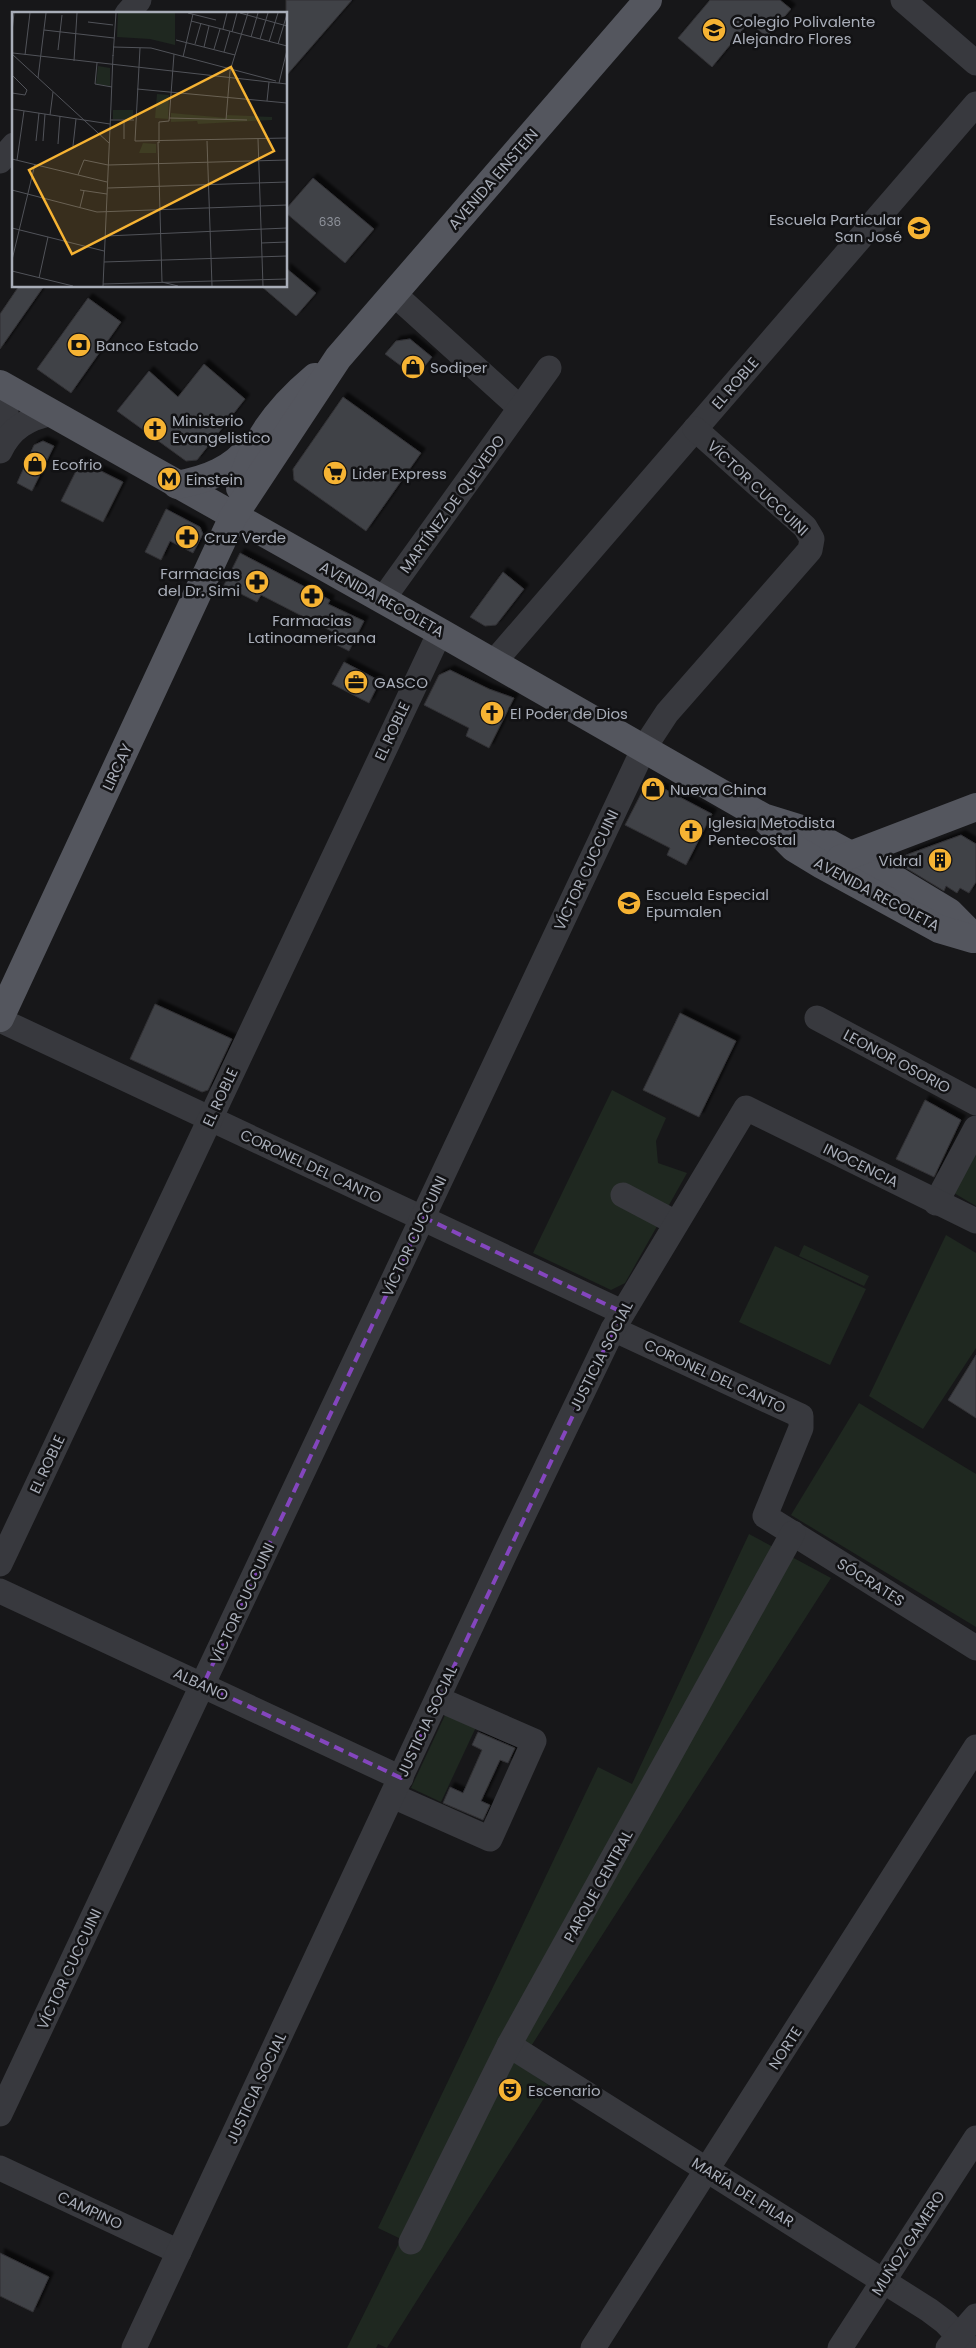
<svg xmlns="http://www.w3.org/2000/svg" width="976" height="2348" viewBox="0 0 976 2348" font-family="Poppins,sans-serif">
<defs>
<filter id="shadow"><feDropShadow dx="4.5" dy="-4.5" stdDeviation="1" flood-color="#0009"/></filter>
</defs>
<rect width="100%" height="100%" fill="#171719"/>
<g fill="#1f2820">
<polygon points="612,1090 666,1118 656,1141 658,1163 687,1173 625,1283 611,1290 533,1253"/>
<polygon points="976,1147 976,1206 954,1193"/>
<polygon points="946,1235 976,1253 976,1348 923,1429 869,1396"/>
<polygon points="804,1245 869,1276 864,1286 799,1256"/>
<polygon points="775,1246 866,1289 830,1365 739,1322"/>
<polygon points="859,1403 976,1474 976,1627 791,1515"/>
<polygon points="749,1534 831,1578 519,2065 551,2087 387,2348 378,2344 376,2348 347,2348 401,2239 378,2228 598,1767 632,1784"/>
<polygon points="447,1711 477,1725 441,1802 411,1788"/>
</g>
<g fill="#414246" stroke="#313135" filter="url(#shadow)">
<polygon points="286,0 352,0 286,76"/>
<polygon points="710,0 780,0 791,9 767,37 749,22 712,67 678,38"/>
<polygon points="313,178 374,229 345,263 286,213 286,209"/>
<polygon points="286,268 316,293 296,316 261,286 286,286"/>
<polygon points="19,286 44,286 0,349 0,314"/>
<polygon points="88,298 121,322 71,393 37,369"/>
<polygon points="410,339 432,357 416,377 385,354 396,341"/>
<polygon points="204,364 245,399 197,460 186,461 117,411 149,371 178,397"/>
<polygon points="343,397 421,453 366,531 294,480 293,469"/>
<polygon points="43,441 54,446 32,491 17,483 34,445"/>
<polygon points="81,461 123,482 103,522 61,501"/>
<polygon points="166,509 200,527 203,534 193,553 170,541 161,560 145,552"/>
<polygon points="240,553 330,600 328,604 364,621 349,651 331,642 335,633 261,595 257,602 241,594 239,598 222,589"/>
<polygon points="503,572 524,589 496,625 485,626 470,617"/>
<polygon points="344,662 380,681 369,703 332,684"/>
<polygon points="450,670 489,689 514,698 489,748 466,736 469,728 424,705 439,675"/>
<polygon points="657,785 712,814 686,865 667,855 670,848 625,825 644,788"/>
<polygon points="961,835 976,844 976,882 969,893 960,888 957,893 946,886 944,891 901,865 906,855"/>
<polygon points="155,1004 232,1039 208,1090 202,1092 130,1059"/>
<polygon points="680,1013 736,1041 699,1117 643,1090"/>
<polygon points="925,1100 961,1120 934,1177 896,1159"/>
<polygon points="976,1355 976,1418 948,1400"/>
<polygon points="478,1732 515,1748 508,1763 500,1760 481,1801 490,1805 483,1820 443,1803 450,1787 463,1793 482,1750 472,1745"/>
<polygon points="0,2253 49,2277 33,2312 0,2296"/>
</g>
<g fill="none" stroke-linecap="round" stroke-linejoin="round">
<g stroke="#38393e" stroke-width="25">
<polyline points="903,0 976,63"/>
<polyline points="127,14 139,0"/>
<polyline points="0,161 14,145"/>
<polyline points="393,293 520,408"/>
<path d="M0,384C7,405 8,421 4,443"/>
<path d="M0,451C11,428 28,418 53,413"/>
<polyline points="383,599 549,368"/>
<polyline points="494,662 976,104"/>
<polyline points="817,1018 976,1103"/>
<polyline points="0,1020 622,1312"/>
<polyline points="623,1195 676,1223"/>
<polyline points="936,1203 976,1128"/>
<polyline points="613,1329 801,1416 801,1428 765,1516 976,1648"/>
<polyline points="0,1564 440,632"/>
<polyline points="0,1591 401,1778"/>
<polyline points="393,1796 490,1839 534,1741 438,1699"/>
<polyline points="509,2045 929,2310 945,2322 970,2348"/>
<polyline points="0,2114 644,748 667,713 810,550 812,539 805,527 695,429"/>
<polyline points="0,2168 179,2252"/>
<polyline points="411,2242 509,2045 793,1533"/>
<polyline points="134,2348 508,1547 613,1329 746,1108 976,1221"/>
<polyline points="593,2348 976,1747"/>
<polyline points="840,2348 976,2138"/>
<polyline points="948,2348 976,2316"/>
</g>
<g stroke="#54565e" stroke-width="28">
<polyline points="0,384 440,632 763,817 805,830 891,877 949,912 976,939"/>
<path d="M177,485C208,479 232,470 252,445"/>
<path d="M240,488C251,443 279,407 315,377"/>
<polyline points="766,820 794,848 822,865 939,929 973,939"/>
<polyline points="840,859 976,807"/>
<polyline points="0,1018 233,517 338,358 648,0"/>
</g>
</g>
<path fill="none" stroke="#8446be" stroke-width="4" stroke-dasharray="10 6" stroke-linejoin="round" d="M423,1217L622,1312L401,1778L203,1685Z"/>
<defs>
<g id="school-disc" transform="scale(1.25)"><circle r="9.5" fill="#f6b333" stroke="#121214"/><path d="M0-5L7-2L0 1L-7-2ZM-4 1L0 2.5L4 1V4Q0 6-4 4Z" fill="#111"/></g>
<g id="bank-disc" transform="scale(1.25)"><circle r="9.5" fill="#f6b333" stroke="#121214"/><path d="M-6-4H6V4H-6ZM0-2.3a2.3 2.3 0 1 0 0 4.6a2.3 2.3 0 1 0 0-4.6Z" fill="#111"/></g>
<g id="shop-disc" transform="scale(1.25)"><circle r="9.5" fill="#f6b333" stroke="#121214"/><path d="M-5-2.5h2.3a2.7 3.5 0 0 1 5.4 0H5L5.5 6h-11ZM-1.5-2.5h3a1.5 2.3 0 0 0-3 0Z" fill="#111"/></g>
<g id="church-disc" transform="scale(1.25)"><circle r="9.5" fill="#f6b333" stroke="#121214"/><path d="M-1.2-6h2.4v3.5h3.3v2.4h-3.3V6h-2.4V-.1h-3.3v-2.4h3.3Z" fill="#111"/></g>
<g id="supermarket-disc" transform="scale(1.25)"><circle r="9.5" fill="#f6b333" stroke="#121214"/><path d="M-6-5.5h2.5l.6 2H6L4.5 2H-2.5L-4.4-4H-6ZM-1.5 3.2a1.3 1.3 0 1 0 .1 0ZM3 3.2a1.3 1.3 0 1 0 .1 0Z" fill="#111"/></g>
<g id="metro-disc" transform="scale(1.25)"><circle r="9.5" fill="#f6b333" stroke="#121214"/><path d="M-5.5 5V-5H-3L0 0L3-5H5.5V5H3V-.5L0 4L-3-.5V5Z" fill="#111"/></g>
<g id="pharmacy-disc" transform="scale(1.25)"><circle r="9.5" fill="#f6b333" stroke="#121214"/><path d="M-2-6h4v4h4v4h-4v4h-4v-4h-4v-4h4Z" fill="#111"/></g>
<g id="office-disc" transform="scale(1.25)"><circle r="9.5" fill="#f6b333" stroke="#121214"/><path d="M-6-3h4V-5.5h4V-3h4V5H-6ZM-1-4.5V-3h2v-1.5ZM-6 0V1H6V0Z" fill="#111"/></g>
<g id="building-disc" transform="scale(1.25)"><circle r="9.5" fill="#f6b333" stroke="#121214"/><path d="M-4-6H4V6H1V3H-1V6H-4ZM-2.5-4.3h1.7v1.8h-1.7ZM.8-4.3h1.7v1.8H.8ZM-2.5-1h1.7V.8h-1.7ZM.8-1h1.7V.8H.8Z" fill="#111"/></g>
<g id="theatre-disc" transform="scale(1.25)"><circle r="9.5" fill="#f6b333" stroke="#121214"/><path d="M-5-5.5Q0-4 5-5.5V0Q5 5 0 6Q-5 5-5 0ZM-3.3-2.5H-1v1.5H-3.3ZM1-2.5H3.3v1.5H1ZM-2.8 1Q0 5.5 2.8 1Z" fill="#111"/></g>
</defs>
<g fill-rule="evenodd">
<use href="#school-disc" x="714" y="30"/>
<use href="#school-disc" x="919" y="228"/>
<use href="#bank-disc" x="79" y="345"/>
<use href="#shop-disc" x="413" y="367"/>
<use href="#church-disc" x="155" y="429"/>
<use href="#shop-disc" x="35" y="464"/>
<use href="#supermarket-disc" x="335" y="473"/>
<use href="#metro-disc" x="169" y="479"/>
<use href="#pharmacy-disc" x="187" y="537"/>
<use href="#pharmacy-disc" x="257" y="582"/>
<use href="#pharmacy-disc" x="312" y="596"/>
<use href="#office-disc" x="356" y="682"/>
<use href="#church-disc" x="492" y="713"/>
<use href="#shop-disc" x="653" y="789"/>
<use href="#church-disc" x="691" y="831"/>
<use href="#building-disc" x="940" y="860"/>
<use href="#school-disc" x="629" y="903"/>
<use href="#theatre-disc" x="510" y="2090"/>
</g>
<g text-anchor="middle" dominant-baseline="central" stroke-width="5" stroke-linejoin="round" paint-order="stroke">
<g font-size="12" fill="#8f939c">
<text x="330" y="221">636</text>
</g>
<g font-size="15" fill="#a9aeb9" stroke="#121214" text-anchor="start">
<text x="732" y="21">Colegio Polivalente<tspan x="732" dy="17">Alejandro Flores</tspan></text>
<text x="902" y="219" text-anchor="end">Escuela Particular<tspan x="902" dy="17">San José</tspan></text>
<text x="96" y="345">Banco Estado</text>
<text x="430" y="367">Sodiper</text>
<text x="172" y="420">Ministerio<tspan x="172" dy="17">Evangelistico</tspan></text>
<text x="52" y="464">Ecofrio</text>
<text x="352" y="473">Lider Express</text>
<text x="186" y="479">Einstein</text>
<text x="204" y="537">Cruz Verde</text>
<text x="240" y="573" text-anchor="end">Farmacias<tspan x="240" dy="17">del Dr. Simi</tspan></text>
<text x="312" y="620" text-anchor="middle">Farmacias<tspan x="312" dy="17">Latinoamericana</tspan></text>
<text x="374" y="682">GASCO</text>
<text x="510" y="713">El Poder de Dios</text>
<text x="670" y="789">Nueva China</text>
<text x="708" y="822">Iglesia Metodista<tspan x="708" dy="17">Pentecostal</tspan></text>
<text x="922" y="860" text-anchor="end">Vidral</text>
<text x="646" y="894">Escuela Especial<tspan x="646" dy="17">Epumalen</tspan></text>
<text x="528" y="2090">Escenario</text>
</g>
<g font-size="15" fill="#a9aeb9" stroke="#121214">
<text transform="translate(493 179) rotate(-49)">AVENIDA EINSTEIN</text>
<text transform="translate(735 383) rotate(-49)">EL ROBLE</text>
<text transform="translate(758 488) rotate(43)">VÍCTOR CUCCUINI</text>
<text transform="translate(452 504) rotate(-54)">MARTÍNEZ DE QUEVEDO</text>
<text transform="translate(382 599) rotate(29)">AVENIDA RECOLETA</text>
<text transform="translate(392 731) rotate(-65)">EL ROBLE</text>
<text transform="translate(117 767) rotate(-65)">LIRCAY</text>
<text transform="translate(586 870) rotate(-65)">VÍCTOR CUCCUINI</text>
<text transform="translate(877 894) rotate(28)">AVENIDA RECOLETA</text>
<text transform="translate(897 1061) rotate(28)">LEONOR OSORIO</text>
<text transform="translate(220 1097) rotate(-65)">EL ROBLE</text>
<text transform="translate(861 1165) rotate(26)">INOCENCIA</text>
<text transform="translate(311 1166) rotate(25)">CORONEL DEL CANTO</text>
<text transform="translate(414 1236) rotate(-65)">VÍCTOR CUCCUINI</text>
<text transform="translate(601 1356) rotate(-63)">JUSTICIA SOCIAL</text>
<text transform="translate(715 1376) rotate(25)">CORONEL DEL CANTO</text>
<text transform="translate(47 1464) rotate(-65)">EL ROBLE</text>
<text transform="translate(871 1582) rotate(32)">SÓCRATES</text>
<text transform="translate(242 1603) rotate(-65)">VÍCTOR CUCCUINI</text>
<text transform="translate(201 1684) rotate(25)">ALBANO</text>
<text transform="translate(427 1721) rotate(-65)">JUSTICIA SOCIAL</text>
<text transform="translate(598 1886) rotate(-61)">PARQUE CENTRAL</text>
<text transform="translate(69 1969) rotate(-65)">VÍCTOR CUCCUINI</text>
<text transform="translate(785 2048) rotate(-57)">NORTE</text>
<text transform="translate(256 2088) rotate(-65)">JUSTICIA SOCIAL</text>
<text transform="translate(743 2192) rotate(32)">MARÍA DEL PILAR</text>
<text transform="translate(90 2210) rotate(25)">CAMPINO</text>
<text transform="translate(908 2243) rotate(-57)">MUÑOZ GAMERO</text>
</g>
</g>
<g transform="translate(12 12)">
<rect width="275" height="275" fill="#171719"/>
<path d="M106,1H163V33L138,27L105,25ZM86,54L98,56V74L84,72ZM145,82L157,83L156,107L143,106ZM101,98H121V107H101ZM159,101L215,106V103L260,105V108L186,112L185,109L159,110ZM131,131L144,132V141H127Z" fill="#1f2820"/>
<path fill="none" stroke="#515359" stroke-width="1" d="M176,1L204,8M228,1L275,14M179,9L275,34M76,10L101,13M211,17L215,1M32,18L102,26M0,20L2,1M220,20L225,1M239,25L246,1M248,27L256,1M164,28L223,43M257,30L266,1M183,32L189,11M266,32L275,2M101,35L139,36L264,69M192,35L197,14M128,36L123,129L275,126M202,37L208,17M46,38L50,3M212,40L218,19M1,41L275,72M0,42L97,131M13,43L18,1M101,44L104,1M171,45L181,2M62,49L65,1M85,51L83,72L100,75M0,63L15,78L13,83L0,81M26,66L34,1M267,71L275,38M125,77L275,91M255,89L257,70M0,97L98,112M38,103L41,80M157,106L235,108M98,108H122M214,108L218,59L236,1M98,117L101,43M112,127V108M246,127L251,274M24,129L27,101M31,129L33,102M195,129L200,274M146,130L150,270L166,274M147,131V110L157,109L162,42M46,132L48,104M61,134L64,107M0,147L95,170M5,148L12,99M66,163L72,148L96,153L275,148M96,176L275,170M0,178L85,200L275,193M68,178L95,182M68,195L72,179M0,216L92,239M94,224L275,216M249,231L275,230M0,248L23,152M92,250L275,244M0,259L61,274M27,266L36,225M91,272L275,267M91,274L98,116"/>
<path fill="#f6b333" fill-opacity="0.15" stroke="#f6b333" stroke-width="2.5" d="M219,55L262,139L60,242L17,158Z"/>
<rect width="275" height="275" fill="none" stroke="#a9aeb9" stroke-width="2.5"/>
</g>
</svg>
